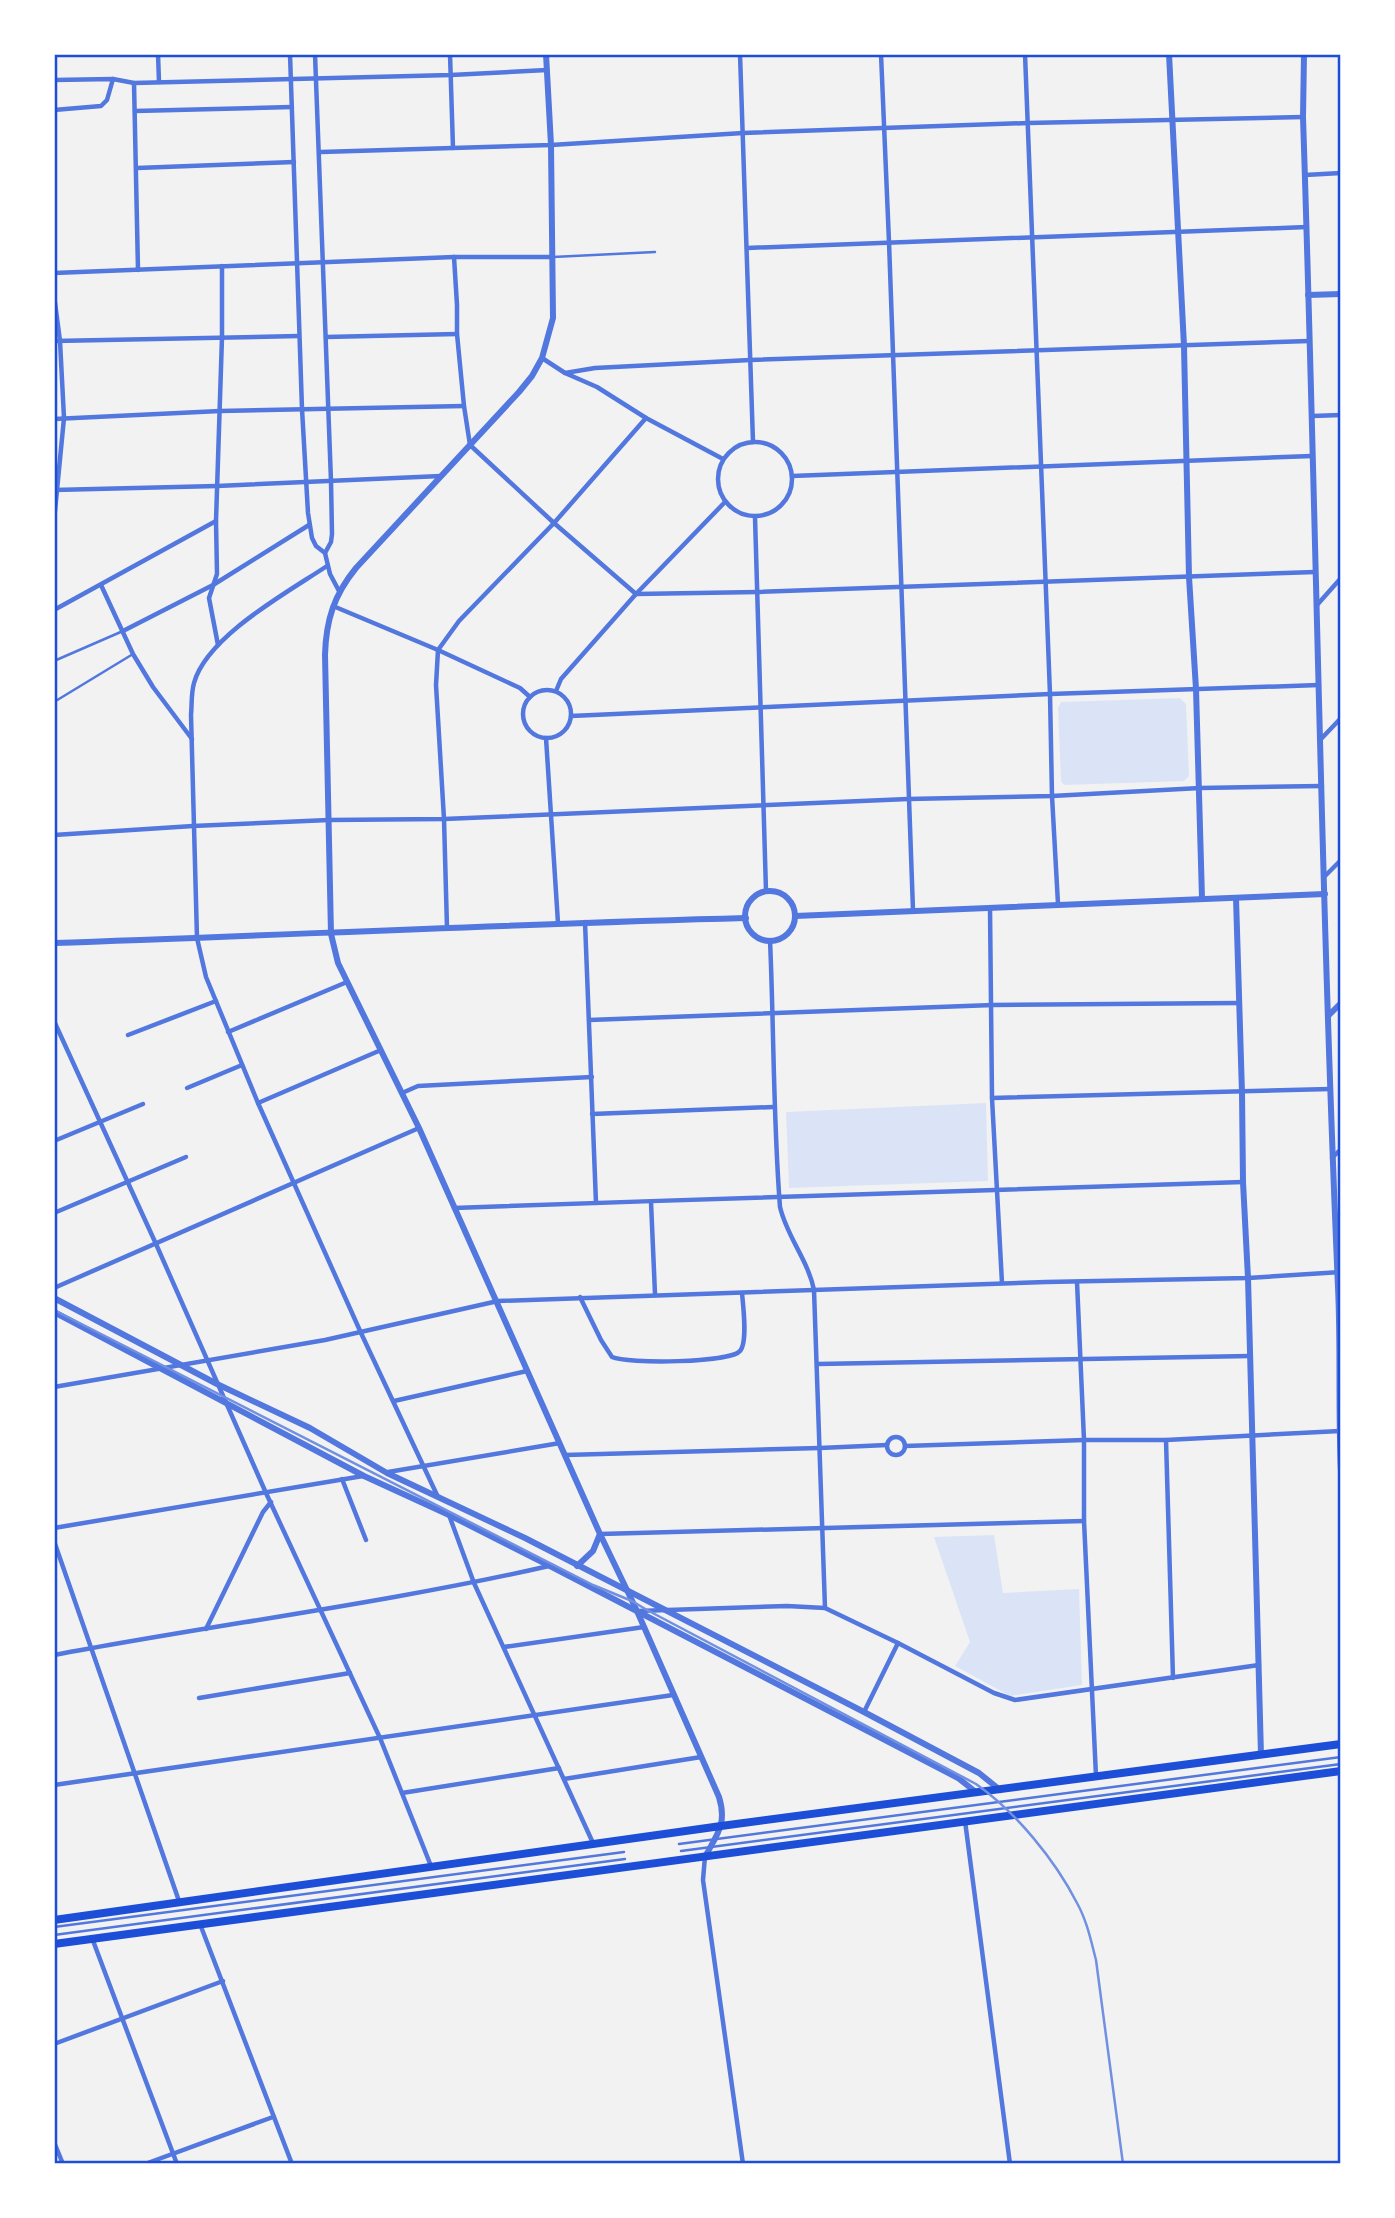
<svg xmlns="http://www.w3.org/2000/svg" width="1395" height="2218" viewBox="0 0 1395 2218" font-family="'Sofia Sans Condensed',sans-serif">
<rect width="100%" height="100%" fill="#f2f2f2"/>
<g fill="#dbe4f7">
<polygon points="1180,698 1186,704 1189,776 1184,781 1064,785 1061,781 1058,708 1061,702"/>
<polygon points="986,1103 988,1181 789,1188 786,1112"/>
<polygon points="994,1535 1003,1593 1079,1589 1082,1685 1010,1696 955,1666 970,1642 934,1537"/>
</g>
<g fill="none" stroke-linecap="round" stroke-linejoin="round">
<g stroke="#5277de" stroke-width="2.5">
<polyline points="553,257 655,252"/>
<polyline points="54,661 123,631"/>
<polyline points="54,702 133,654"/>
<polyline points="679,1844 1341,1757"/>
<polyline points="681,1851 1341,1764"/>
<polyline points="54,1927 624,1852"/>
<polyline points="54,1935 625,1859"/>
</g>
<g stroke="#5277de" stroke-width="4.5">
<polyline points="158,54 159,82"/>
<polyline points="290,54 302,409 308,513 312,538 316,546 325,553 330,574 339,591"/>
<polyline points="315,54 331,481 332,534 331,542 325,553"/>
<polyline points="450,54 453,148"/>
<polyline points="740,54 753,442"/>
<polyline points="881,54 889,242 913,910"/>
<polyline points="1025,54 1050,694 1052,796 1058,904"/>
<polyline points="54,80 113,79 134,83 451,75 547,70"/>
<polyline points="134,83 138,270"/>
<polyline points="54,110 101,106 107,100 113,79"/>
<polyline points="135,111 292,107"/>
<polyline points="321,152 551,145 743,133 1028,123 1303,117"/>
<polyline points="137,168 294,162"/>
<polyline points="1305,175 1341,173"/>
<polyline points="747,248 1307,227"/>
<polyline points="454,257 457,305 457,334 464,406 470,445 554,523 636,594 758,592 1315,572"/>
<polyline points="54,273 454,257 552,257"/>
<polyline points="54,295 60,341 64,418 54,521"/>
<polyline points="326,337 457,334"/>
<polyline points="54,341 299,336"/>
<polyline points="542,358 565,373 597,387 646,418 723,459"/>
<polyline points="565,373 595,368 750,360 1309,341"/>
<polyline points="1312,416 1341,415"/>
<polyline points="54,419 220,411 464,406"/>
<circle cx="755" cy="479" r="37"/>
<polyline points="792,476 1312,456"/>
<polyline points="54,490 217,486 441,476"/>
<polyline points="755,517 766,891"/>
<path d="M327,566C288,592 207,636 194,683C191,693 192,705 191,715L197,938L206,977L258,1103L361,1333L437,1495"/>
<polyline points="101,585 133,654 153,687 192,739"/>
<polyline points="1317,605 1341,578"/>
<polyline points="333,606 438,650 520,688 530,697"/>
<polyline points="54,610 216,521"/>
<polyline points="123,631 213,585 309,525"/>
<polyline points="218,645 209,598 217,574 216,521 222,337 222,266"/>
<circle cx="547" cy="714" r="24"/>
<polyline points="556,691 561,679 636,594 725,502"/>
<polyline points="571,716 1050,694 1319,685"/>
<polyline points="546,738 558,923"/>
<polyline points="1321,739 1341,718"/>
<polyline points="54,835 193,826 329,820 444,819 908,799 1052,796 1200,788 1322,786"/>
<polyline points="1324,877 1341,860"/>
<polyline points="990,908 992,1098 1002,1283"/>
<polyline points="585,922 596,1203"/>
<polyline points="447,928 444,819 436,685 438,650 459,621 554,523 646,418"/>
<path d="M770,940C774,1029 773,1118 780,1207C787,1237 808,1260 814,1290L825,1608"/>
<polyline points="589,1020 993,1005 1239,1003"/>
<polyline points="54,1021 156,1244 266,1493 380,1738 431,1866"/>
<polyline points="228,1032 347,982"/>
<polyline points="128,1035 216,1001"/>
<polyline points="187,1088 242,1065"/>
<polyline points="402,1093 418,1086 592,1077"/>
<polyline points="992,1098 1330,1089"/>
<polyline points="258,1103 381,1050"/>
<polyline points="592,1114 773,1107"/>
<polyline points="54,1141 143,1104"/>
<polyline points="1332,1158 1341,1149"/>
<polyline points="651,1202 655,1294"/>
<path d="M454,1208C717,1199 980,1189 1243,1182"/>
<polyline points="54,1213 186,1157"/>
<polyline points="1077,1282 1084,1440 1084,1521 1096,1776"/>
<polyline points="54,1288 419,1128"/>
<path d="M580,1297L601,1340L612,1357C627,1364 730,1363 740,1351C748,1342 743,1305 742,1293"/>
<polyline points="818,1364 1250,1356"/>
<polyline points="54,1387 325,1340 498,1301 1046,1282 1248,1278 1341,1272"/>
<polyline points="394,1401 527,1371"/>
<circle cx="896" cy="1446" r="9"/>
<polyline points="1166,1440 1173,1678"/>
<polyline points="905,1446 1084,1440 1166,1440 1340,1431"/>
<polyline points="565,1455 820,1448 887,1445"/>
<polyline points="388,1472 560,1443"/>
<polyline points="342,1479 366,1540"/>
<polyline points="449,1515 474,1583 593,1843"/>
<polyline points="54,1528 363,1476"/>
<polyline points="600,1534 1084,1521"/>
<polyline points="54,1541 179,1901"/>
<polyline points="638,1611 787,1606 825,1608 898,1643 994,1693 1015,1700 1259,1665"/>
<polyline points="206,1629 263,1512 271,1502"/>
<polyline points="504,1647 644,1627"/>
<path d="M54,1655C219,1624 386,1603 549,1566"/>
<polyline points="199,1698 350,1673"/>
<polyline points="864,1712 898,1643"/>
<polyline points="564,1779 701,1757"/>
<polyline points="54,1785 673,1695"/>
<polyline points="402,1793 559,1768"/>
<polyline points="965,1821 1010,2164"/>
<polyline points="705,1856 703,1880 743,2164"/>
<polyline points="200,1924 292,2164"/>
<polyline points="92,1938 177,2164"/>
<polyline points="54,2044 223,1981"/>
<polyline points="54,2142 63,2164"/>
<polyline points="145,2164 273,2117"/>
</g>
<g stroke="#5277de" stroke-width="6">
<path d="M546,54L551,145L553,318L542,358L532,376L519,392L356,568C334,595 326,620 325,655L331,934L338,963L419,1128L600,1534L637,1611L719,1797C727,1823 718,1833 706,1855"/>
<polyline points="1169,54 1184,346 1189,577 1196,689 1202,898"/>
<path d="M1304,54L1303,117C1316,507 1321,897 1338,1287C1341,1349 1338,1410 1341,1471"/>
<polyline points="1308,295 1341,294"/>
<circle cx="770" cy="916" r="25"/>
<polyline points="1236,898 1242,1093 1243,1182 1248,1278 1261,1755"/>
<polyline points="795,916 1325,894"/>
<path d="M54,943C285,935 515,924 746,918"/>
<polyline points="1329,1015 1341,1003"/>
<polyline points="54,1298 217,1384 310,1428 387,1473 525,1538 864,1712 979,1773 1000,1790"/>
<polyline points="54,1312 364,1476 449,1515 550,1566 958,1778 977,1793"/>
<polyline points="577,1566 593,1551 600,1534"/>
</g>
<g stroke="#1d4ed8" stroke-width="8">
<polyline points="54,1920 721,1826 1341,1744"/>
<polyline points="54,1944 1341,1771"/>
</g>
<path stroke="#7290e2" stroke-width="2.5" d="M54,1310L593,1585L632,1601L647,1610L976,1784C1016,1812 1055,1860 1077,1903C1087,1921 1091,1941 1096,1960L1123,2164"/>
</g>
<rect width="1395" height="2218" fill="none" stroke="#ffffff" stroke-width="112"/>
<rect x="56" y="56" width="1283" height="2106" fill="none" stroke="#1d4ed8" stroke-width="2.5"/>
</svg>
